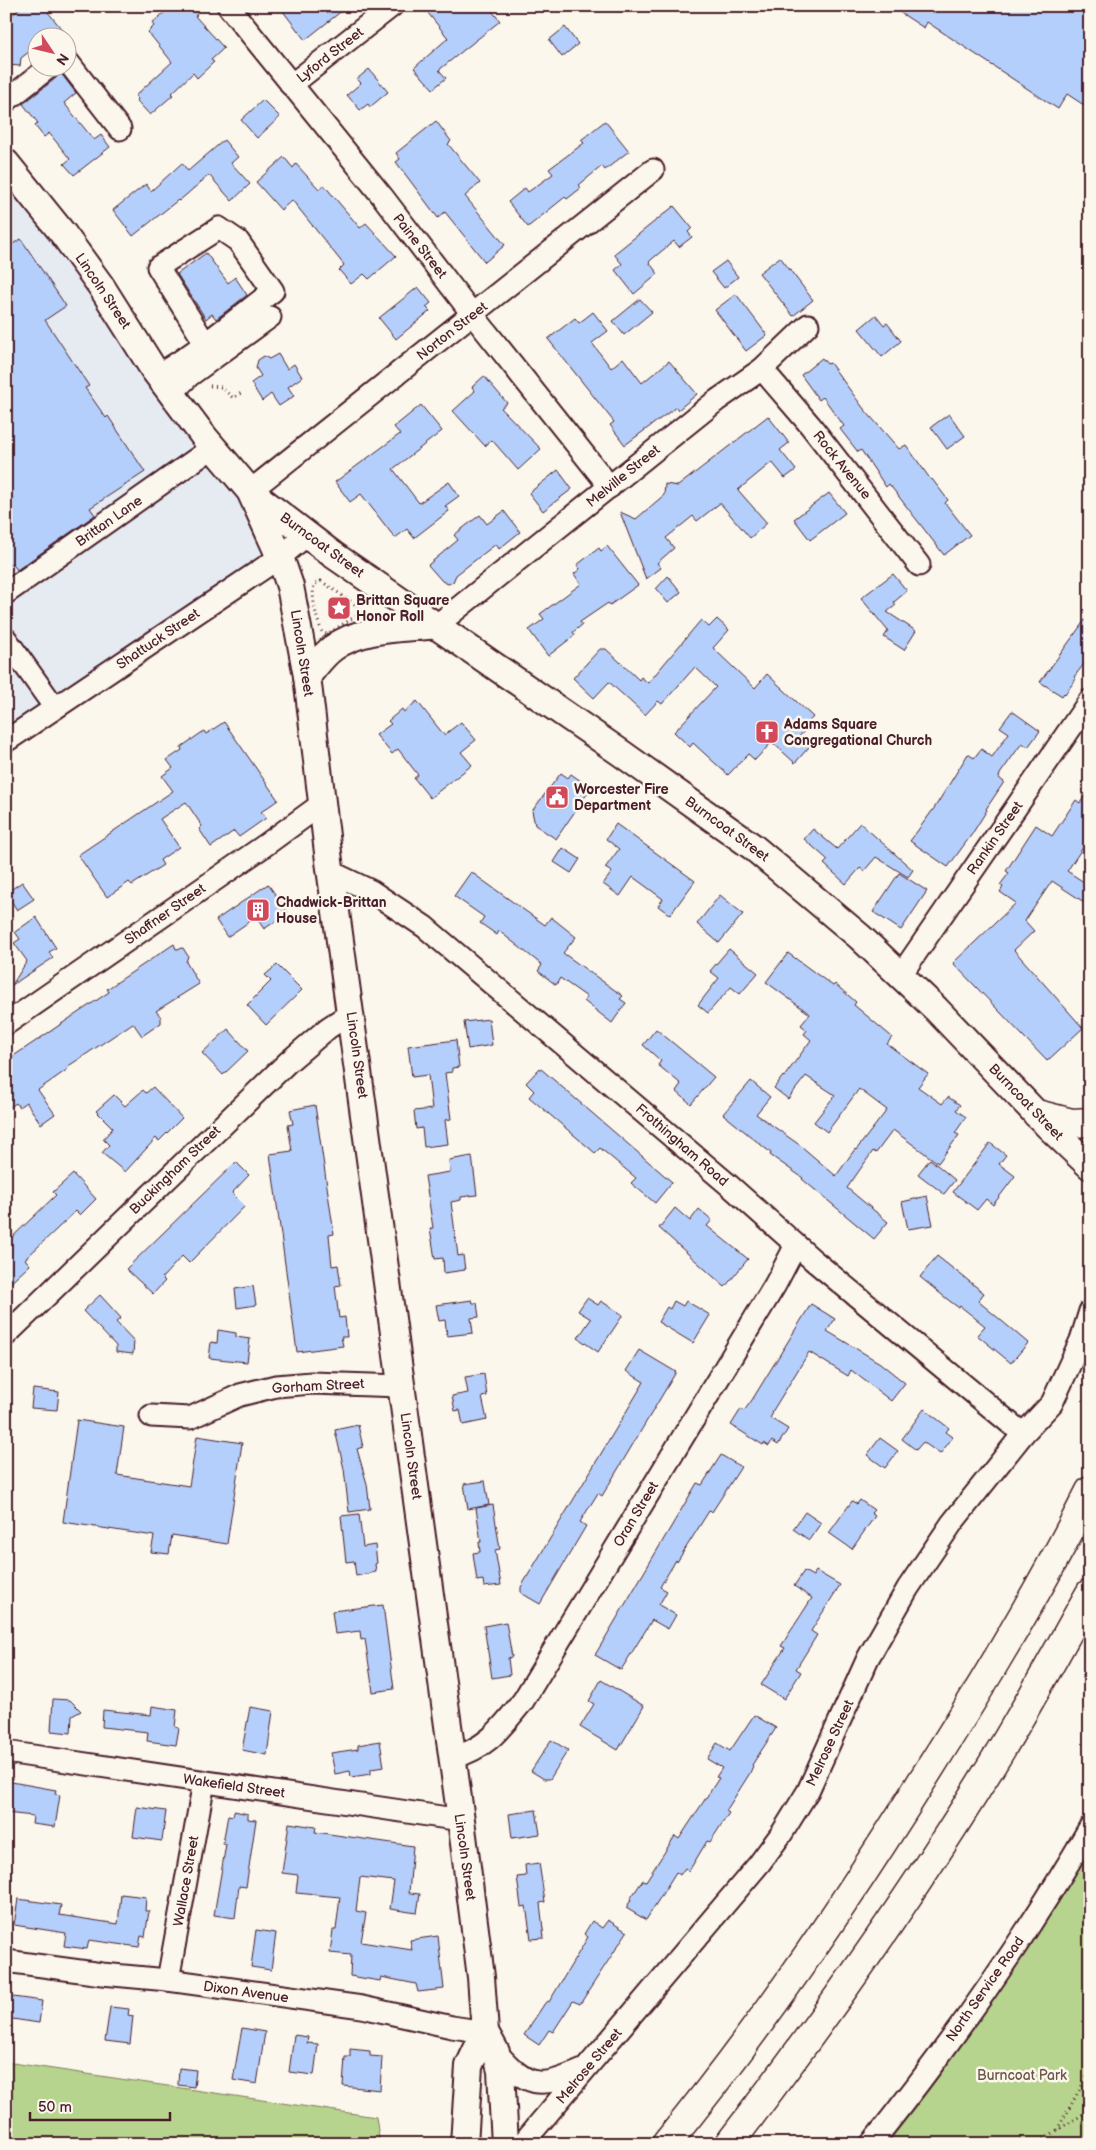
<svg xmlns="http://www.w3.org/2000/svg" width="1096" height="2150" viewBox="0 0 1096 2150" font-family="'Balsamiq Sans',sans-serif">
<rect width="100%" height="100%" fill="#fbf7ec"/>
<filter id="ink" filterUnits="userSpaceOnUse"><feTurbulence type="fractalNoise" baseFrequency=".02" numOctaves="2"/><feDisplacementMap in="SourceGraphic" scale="10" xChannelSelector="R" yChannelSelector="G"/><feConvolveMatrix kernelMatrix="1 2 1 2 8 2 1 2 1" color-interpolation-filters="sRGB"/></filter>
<g filter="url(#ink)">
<polygon fill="#e6ebf1" points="6,163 280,557 6,741"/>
<g fill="#b6d48d" stroke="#807a5c">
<path d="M1090,1850V2144H887C961,2051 1029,1952 1090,1850Z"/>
<polygon points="6,2062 376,2117 380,2144 6,2144"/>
</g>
<g fill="#b4cffc" stroke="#4a1f2b">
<polygon points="23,6 43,6 69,38 36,38 38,45 21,58 20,66 6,65 6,20"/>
<polygon points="172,6 190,6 197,15 195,16 224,48 211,60 214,62 197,78 193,73 171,94 173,95 150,115 137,101 138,99 135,96 172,62 148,32 154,26 152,23"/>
<polygon points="279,6 348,6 305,40"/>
<polygon points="436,6 488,6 500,21 439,70 446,78 433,89 414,68 448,38 428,13"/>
<polygon points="890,6 1090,6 1090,109 1067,94 1058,109 927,22 924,28"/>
<polygon points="565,27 578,44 562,57 549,40"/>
<polygon points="369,69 388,92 370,107 368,104 360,110 347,95 361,83 357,79"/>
<polygon points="60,72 76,93 64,103 94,140 101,135 110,147 74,175 64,164 70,159 49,133 44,137 35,126 38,123 23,104 56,78"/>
<polygon points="263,100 280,117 257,138 241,120"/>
<polygon points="436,121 451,141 448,144 480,183 465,196 505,245 485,262 445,212 438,218 396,162 400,159 396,153"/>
<polygon points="605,121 629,151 605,170 602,166 579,185 581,188 567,199 565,197 528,227 508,202 525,188 528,192 553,174 549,169 584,143 581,140"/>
<polygon points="224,140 238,157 231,163 250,184 232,201 209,175 179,201 178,200 133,236 113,210 146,184 151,191 182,163 188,171"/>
<polygon points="284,157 293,168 296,164 319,189 324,185 360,228 366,223 396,256 369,279 364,274 351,284 339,270 344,265 292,200 281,210 256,182"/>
<polygon points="674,206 692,228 688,232 692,237 679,247 674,241 652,259 649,262 658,274 634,294 615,270 622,264 614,254"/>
<polygon points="21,239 66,306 45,320 89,386 85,388 106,418 108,416 145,472 90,508 95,515 17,570 12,563 6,567 6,248"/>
<polygon points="206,253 228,283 235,277 247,295 216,319 212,314 206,319 177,274"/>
<polygon points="780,257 813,300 793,316 759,273"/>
<polygon points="726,261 738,277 724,288 711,272"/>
<polygon points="418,287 431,303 426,307 430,311 396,339 379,318"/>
<polygon points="736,294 767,335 746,351 715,310"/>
<polygon points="640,299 652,312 624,335 613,321"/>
<polygon points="593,312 608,331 592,343 611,368 623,358 642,383 669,361 697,394 678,410 676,407 625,445 610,425 614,422 548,339 575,318 579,323"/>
<polygon points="876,315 884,325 887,323 901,341 882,357 859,329"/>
<polygon points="278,354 287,369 294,364 302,377 288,387 294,396 279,406 271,394 262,401 251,383 261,376 256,368 258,360 264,356 269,359"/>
<polygon points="822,358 827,364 830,363 864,409 899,449 906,445 931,480 932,479 948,500 945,503 970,535 944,555 889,484 886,487 861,450 858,452 840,429 844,426 823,397 819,400 801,375"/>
<polygon points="484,376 507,403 501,408 541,449 518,470 492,440 485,446 453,411 475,391 472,387"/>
<polygon points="421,405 442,431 393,469 419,503 449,482 459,496 445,506 449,511 414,538 407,529 395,538 361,494 350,502 335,482 400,434 394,427"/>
<polygon points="949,414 965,436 947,449 931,427"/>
<polygon points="768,416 789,443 780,450 796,470 785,478 772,462 738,490 767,523 750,538 720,503 697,521 693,516 666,538 674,548 657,563 661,568 646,579 620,512 636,519 664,495 665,484 678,486"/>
<polygon points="558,470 572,489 543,511 529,493"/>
<polygon points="829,493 845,513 810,540 794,519"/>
<polygon points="504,511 520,532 499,549 496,544 456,575 453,582 448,584 442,581 428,565 458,540 454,535 480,515 487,524"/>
<polygon points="607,546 638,585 610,605 608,603 580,622 582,625 573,632 575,635 548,656 529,630 544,619 540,614 581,584 574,574 580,569 577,565 599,548 601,551"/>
<polygon points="893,574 907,591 894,602 896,605 887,612 916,631 904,650 884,637 888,631 861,598"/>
<polygon points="668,576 681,592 668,603 656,589"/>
<polygon points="1090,613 1090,656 1074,677 1076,679 1065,694 1064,693 1062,696 1040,682"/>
<polygon points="717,619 729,630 713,648 755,688 767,674 813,717 805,726 806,729 799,737 809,747 795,763 772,742 755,760 748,754 728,775 693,743 690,747 674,732 716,687 695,667 662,704 658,701 645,715 609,682 594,698 573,678 600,649 606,649 639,680 641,677 648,683 701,620 709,627"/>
<polygon points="417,701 444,735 461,722 476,740 461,752 472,765 430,798 414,778 418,775 398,749 392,754 376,735 391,724 388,721 402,709 404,712"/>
<polygon points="1012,711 1040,731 1028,747 1022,743 1000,774 999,778 1004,782 986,809 987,810 972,834 948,867 910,841 935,807 968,754 974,758 981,749 992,757 1009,733 1000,727"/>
<polygon points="224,722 278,800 261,812 266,818 239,837 234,831 211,847 199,829 202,826 186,802 160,819 179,847 160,860 163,865 132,885 129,882 107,897 78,855 173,791 162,776 173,768 167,760 182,750 181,747 204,731 206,734"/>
<polygon points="561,773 568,778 571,774 591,788 556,839 535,825 532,811"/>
<polygon points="1090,788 1090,837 1067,871 1090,886 1090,906 1052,881 1025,921 1034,931 1014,950 1083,1028 1047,1061 953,963 1016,903 1000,892 1003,887 1000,885 1009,873 1006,871 1036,825 1052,836 1076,800 1080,803"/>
<polygon points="860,823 913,870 908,877 876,857 864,871 860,868 846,884 824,864 828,860 804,839 813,829 837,849"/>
<polygon points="616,824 695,881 670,915 658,906 663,899 633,877 620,896 603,884 612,872 605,868 619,849 606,839"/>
<polygon points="563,848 580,859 571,873 554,862"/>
<polygon points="471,872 545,925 551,917 576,937 563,953 623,996 620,999 626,1003 612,1023 584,1001 587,997 560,978 556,985 538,971 542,965 499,931 497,935 480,923 484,917 454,896"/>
<polygon points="899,873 927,891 901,930 873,912"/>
<polygon points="22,882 34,899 17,910 6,893"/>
<polygon points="268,884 288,913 264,929 256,917 227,937 216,920"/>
<polygon points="720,895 743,914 719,943 697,924"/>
<polygon points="36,917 56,948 49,952 53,958 12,985 27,961 14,943 20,939 15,932"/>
<polygon points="174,944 176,949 183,948 188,956 186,962 199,984 156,1011 161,1017 161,1023 142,1036 133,1023 67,1067 68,1069 38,1090 55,1114 41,1124 26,1102 19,1107 16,1103 6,1110 6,1061 109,992 107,989"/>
<polygon points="729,949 758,973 740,994 731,987 708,1013 698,1005 719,978 710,971"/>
<polygon points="788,953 833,986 835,984 856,1002 854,1005 892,1037 887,1044 928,1074 918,1087 942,1104 948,1097 960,1105 956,1110 966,1117 955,1133 959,1135 938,1163 893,1130 876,1153 873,1151 847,1188 888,1222 874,1239 802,1179 803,1178 770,1155 771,1153 723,1114 751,1081 770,1097 756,1114 801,1146 836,1176 855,1149 856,1150 887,1110 859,1089 827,1132 814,1122 835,1095 806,1076 788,1099 774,1088 783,1076 784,1077 811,1040 804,1034 807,1030 801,1025 810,1014 766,982"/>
<polygon points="277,965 302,990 266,1025 247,1005 271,981 265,975"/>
<polygon points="489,1019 492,1045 468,1049 464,1022"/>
<polygon points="228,1029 248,1051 223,1075 202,1053"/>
<polygon points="656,1029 714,1077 691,1104 676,1091 681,1084 658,1065 661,1061 643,1045"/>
<polygon points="456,1040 459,1067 452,1068 452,1072 445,1073 451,1119 445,1120 448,1144 424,1147 422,1128 416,1129 414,1111 432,1109 428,1075 412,1077 408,1046"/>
<polygon points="540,1068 672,1182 655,1203 631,1183 636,1178 600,1148 595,1153 529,1097 534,1091 526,1083"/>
<polygon points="153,1087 182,1118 159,1141 156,1138 125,1172 102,1153 109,1145 103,1139 113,1128 96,1111 114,1095 125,1106 143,1090 146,1093"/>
<polygon points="315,1105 334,1234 329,1235 332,1266 338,1265 341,1285 335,1286 339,1318 345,1317 347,1337 341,1337 343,1346 297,1352 270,1154 292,1151 288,1125 293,1124 290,1110"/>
<polygon points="990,1143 1006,1155 999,1164 1015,1176 993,1205 986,1199 977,1210 953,1192"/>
<polygon points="472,1156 477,1195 461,1197 461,1200 451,1202 458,1256 463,1255 465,1270 444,1273 443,1258 435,1259 430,1228 433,1228 425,1176 450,1172 449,1160"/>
<polygon points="930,1159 955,1180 944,1194 918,1174"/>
<polygon points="236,1162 249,1175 232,1193 245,1206 189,1263 182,1256 162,1278 165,1281 153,1294 126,1269"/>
<polygon points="73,1174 96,1199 80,1215 76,1211 25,1259 30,1265 6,1287 6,1243 56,1195 53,1192"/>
<polygon points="927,1196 933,1225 908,1229 902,1202"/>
<polygon points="675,1208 690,1221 699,1209 712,1220 707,1226 748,1259 725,1287 659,1228"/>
<polygon points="937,1256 984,1293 978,1301 1028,1343 1011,1363 977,1335 985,1326 960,1306 959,1308 947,1299 920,1277"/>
<polygon points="253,1286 256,1305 237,1308 235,1289"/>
<polygon points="100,1295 121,1318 116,1322 134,1341 133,1354 116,1352 116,1346 83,1311"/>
<polygon points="587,1298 598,1305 601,1301 623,1315 598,1352 578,1338 591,1319 578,1311"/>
<polygon points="472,1300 473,1303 477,1303 479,1317 471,1318 473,1333 447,1336 445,1320 439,1321 436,1305"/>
<polygon points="674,1301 683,1306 686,1301 710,1315 693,1343 658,1322 667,1307 670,1309"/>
<polygon points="811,1304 835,1319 827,1331 880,1363 905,1383 891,1401 851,1370 848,1376 809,1352 772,1412 773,1413 770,1418 788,1429 778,1445 772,1441 769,1446 764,1443 763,1445 731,1425 741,1409 744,1411 752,1400"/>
<polygon points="218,1330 236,1333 236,1337 250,1339 247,1362 209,1358 211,1342 217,1343"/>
<polygon points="639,1350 676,1372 602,1496 598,1493 580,1522 586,1526 540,1604 521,1593 521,1587 644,1382 626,1371"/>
<polygon points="484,1374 487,1396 482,1397 487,1420 463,1425 460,1410 455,1411 452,1396 468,1393 465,1377"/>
<polygon points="33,1389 59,1392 57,1410 31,1408"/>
<polygon points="924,1409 949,1428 946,1432 953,1437 940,1454 923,1442 916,1450 902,1439"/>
<polygon points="77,1420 124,1427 117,1475 189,1486 197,1436 242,1443 227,1544 172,1535 169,1554 151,1552 154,1536 63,1522"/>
<polygon points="358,1425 363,1447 357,1449 367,1484 370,1509 349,1512 344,1469 335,1430"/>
<polygon points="880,1438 898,1451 885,1468 867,1455"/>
<polygon points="721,1455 741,1467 712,1512 709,1511 677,1562 676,1560 660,1587 667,1591 659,1605 676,1615 668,1629 652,1620 621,1670 595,1655 697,1483 702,1485"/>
<polygon points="485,1481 489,1505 468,1509 464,1484"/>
<polygon points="860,1500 874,1510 871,1513 875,1516 852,1549 829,1533 852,1501 857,1504"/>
<polygon points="493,1505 500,1549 495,1550 501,1585 484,1587 483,1580 477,1581 473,1553 480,1552 479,1542 481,1542 476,1508"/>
<polygon points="805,1512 821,1523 809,1540 793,1529"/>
<polygon points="359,1514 363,1547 375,1545 377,1563 375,1564 376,1572 356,1576 354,1561 346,1562 341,1516"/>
<polygon points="804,1571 813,1576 816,1571 840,1585 811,1631 817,1635 796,1669 801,1672 784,1699 761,1685 785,1648 781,1646 812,1598 794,1586"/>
<polygon points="383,1605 394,1689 373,1692 365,1639 361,1640 360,1631 335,1634 332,1611"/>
<polygon points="506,1622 512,1657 508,1658 510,1675 492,1678 484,1626"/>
<polygon points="601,1680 644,1706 618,1750 580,1727 594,1704 589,1701"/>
<polygon points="53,1699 70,1700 81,1711 72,1716 71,1733 51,1731"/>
<polygon points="152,1706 177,1710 175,1727 179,1728 176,1745 147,1741 148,1732 102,1727 103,1710 151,1715"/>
<polygon points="250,1707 273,1711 267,1755 242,1750"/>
<polygon points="754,1715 776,1728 752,1765 753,1766 750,1773 726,1811 729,1813 710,1842 707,1841 689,1871 685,1868 680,1875 676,1872 646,1920 626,1908 631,1900 630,1899 643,1880 646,1881 675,1836 679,1839 719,1778 716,1777 722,1768 707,1759 717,1743 730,1751"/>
<polygon points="551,1740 568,1750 550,1779 544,1779 531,1771"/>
<polygon points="380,1741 384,1767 371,1769 371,1774 351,1777 350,1771 335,1774 331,1753 358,1749 358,1745"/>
<polygon points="6,1781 56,1790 55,1794 60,1795 55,1827 32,1824 33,1816 6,1813"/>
<polygon points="137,1807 166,1811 162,1841 133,1837"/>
<polygon points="536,1810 540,1834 512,1838 509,1814"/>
<polygon points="234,1811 248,1814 248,1819 256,1820 246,1887 239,1886 235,1918 214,1915 226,1844 223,1843 228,1815 233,1816"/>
<polygon points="289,1823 316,1827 315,1832 413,1846 409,1893 420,1894 417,1913 390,1909 394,1881 360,1877 356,1911 366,1913 361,1942 412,1950 410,1940 438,1936 444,1989 418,1992 416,1984 381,1977 380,1981 350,1976 351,1955 330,1953 333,1930 336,1930 340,1897 296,1893 298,1875 282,1873"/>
<polygon points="539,1863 545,1902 540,1903 544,1938 531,1939 526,1906 521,1907 517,1877 526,1876 525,1865"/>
<polygon points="121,1894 146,1897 145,1911 149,1911 145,1937 141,1936 139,1947 89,1940 87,1949 64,1946 66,1933 14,1925 18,1899 61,1905 59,1915 118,1924"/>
<polygon points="608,1920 627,1932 580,2004 573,2001 553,2032 549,2030 539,2045 524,2035 545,2003 547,2001 549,2002 588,1937 584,1934 592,1921 602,1928"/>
<polygon points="256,1930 276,1933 271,1970 251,1967"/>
<polygon points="6,1996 42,2001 39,2023 6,2018"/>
<polygon points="110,2007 129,2009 128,2015 133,2016 130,2044 105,2041"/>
<polygon points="242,2028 265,2032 257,2084 233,2080"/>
<polygon points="294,2035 308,2037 307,2043 318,2044 314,2075 289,2072"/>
<polygon points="350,2049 370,2051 370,2056 382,2057 380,2090 343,2086 345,2057 350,2057"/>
<polygon points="179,2068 196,2070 194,2087 178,2085"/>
</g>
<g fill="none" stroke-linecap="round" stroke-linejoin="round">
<g stroke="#4a1f2b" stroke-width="25">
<g id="minor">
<polyline points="228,6 382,196 473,315 610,487"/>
<polyline points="68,62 120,129"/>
<polyline points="291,85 392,6"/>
<polyline points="6,101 48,68"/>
<polyline points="762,369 810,425 919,565"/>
<path d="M158,375C199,351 235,320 273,291L238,241L219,228L158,267L205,343"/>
<polyline points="172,393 189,376 270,317"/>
<polyline points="250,491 653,170"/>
<polyline points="6,593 212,448"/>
<polyline points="437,625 716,401 762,369 808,325"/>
<polyline points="6,639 55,708"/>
<polyline points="6,741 280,557 307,535"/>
<polyline points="331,872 371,891 425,927 730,1186 813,1260 1023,1434"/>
<polyline points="900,976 1090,700"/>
<polyline points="6,1024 264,846 323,803"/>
<polyline points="6,1335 288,1062 328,1028 351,1013"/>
<polyline points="151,1416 190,1418 240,1395 276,1386 312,1383 401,1386"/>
<polyline points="6,1752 461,1820"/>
<path d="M452,1758C488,1748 501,1728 523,1701L775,1285L796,1245"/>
<polyline points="6,1961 102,1974 168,1980 362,2007 452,2027 485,2032"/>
<polyline points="168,1980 204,1782"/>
<path d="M496,2052C528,2088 539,2089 583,2070"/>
<polyline points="522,2144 759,1864 782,1833 808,1791 868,1658 908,1588 952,1523 1023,1434 1052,1403 1081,1340 1090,1311"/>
<path d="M871,2144C951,2044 1026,1938 1090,1827"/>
</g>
</g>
<g stroke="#4a1f2b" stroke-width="30">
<g id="major">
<polyline points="6,163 64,235 101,286 154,370 205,438 250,491 280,557 290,586 307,676 329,861 461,1820 481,1977 485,2032 496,2052 501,2071 505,2144"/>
<polyline points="252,493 332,554 621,753 753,847 860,937 936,1009 1048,1126 1090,1166"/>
<path d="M307,676C315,667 323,655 333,648C360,627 404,629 437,625"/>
<polyline points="464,2144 469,2066 485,2032"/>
</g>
</g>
<g stroke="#4a1f2b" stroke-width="31">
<g id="highway">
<polyline points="1037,1114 1072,1123 1090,1122"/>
<path d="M666,2144C761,2028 846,1903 925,1776C984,1683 1041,1589 1090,1491"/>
<path d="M729,2144C824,2020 915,1892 996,1758C1029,1704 1059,1648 1090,1593"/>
</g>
</g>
<g stroke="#4a1f2b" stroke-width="3" stroke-dasharray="1 4" stroke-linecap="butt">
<polyline points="210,386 221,387 233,398 241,393"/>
<path d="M321,581L356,605L359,612L356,616L327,634L322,632C317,620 311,598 314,585Z"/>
<polyline points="1057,2130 1090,2071"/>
<polyline points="1035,2144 1090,2110"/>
</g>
<use href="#minor" stroke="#fbf7ec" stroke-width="21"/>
<use href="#major" stroke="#fbf7ec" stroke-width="26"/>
<use href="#highway" stroke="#fbf7ec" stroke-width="28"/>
</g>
</g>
<defs>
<g id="sight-square" transform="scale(1.25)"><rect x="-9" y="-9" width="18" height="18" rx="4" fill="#d1495b" stroke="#fbf7ec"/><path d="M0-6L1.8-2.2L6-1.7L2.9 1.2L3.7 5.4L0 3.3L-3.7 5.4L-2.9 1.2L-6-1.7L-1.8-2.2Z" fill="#fff"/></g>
<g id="church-square" transform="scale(1.25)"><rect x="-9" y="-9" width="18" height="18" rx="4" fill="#d1495b" stroke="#fbf7ec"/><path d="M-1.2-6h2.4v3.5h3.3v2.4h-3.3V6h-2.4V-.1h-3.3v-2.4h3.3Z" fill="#fff"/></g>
<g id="civic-square" transform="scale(1.25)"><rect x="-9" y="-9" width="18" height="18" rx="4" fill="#d1495b" stroke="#fbf7ec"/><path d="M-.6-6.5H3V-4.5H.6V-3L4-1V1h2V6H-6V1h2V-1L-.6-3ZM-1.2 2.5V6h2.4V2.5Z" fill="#fff"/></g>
<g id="building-square" transform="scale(1.25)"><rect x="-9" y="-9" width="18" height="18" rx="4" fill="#d1495b" stroke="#fbf7ec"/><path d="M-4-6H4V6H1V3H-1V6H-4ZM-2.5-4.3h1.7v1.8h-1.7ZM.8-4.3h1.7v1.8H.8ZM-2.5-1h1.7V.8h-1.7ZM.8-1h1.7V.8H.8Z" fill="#fff"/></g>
</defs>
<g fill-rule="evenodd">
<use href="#sight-square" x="339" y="608"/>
<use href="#church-square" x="767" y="732"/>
<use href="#civic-square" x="557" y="797"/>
<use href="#building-square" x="258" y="910"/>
</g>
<g text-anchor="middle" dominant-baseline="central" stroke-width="5" stroke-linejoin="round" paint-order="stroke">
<g font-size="14" fill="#4a1f2b" stroke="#fbf7ec">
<text transform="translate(330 55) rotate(-38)">Lyford Street</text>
<text transform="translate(420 246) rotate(52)">Paine Street</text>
<text transform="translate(103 291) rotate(56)">Lincoln Street</text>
<text transform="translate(452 331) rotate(-38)">Norton Street</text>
<text transform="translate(842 465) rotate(51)">Rock Avenue</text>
<text transform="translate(623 476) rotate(-39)">Melville Street</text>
<text transform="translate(109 521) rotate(-35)">Brittan Lane</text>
<text transform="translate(322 545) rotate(36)">Burncoat Street</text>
<text transform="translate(158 639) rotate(-34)">Shattuck Street</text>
<text transform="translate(302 653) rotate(81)">Lincoln Street</text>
<text transform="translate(727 829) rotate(36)">Burncoat Street</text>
<text transform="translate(995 838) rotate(-55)">Rankin Street</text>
<text transform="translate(165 914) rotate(-35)">Shaffner Street</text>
<text transform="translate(357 1055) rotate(82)">Lincoln Street</text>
<text transform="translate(1026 1102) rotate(46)">Burncoat Street</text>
<text transform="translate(682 1145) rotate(41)">Frothingham Road</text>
<text transform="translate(175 1170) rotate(-44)">Buckingham Street</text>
<text transform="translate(318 1386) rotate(-3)">Gorham Street</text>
<text transform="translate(411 1456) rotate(82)">Lincoln Street</text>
<text transform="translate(636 1514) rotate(-59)">Oran Street</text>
<text transform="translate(830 1743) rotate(-65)">Melrose Street</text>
<text transform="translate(234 1786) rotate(8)">Wakefield Street</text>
<text transform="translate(465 1857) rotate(82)">Lincoln Street</text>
<text transform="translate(186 1881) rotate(-80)">Wallace Street</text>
<text transform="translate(985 1989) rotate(-55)">North Service Road</text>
<text transform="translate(246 1992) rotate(8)">Dixon Avenue</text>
<text transform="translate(589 2066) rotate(-50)">Melrose Street</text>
</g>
<g font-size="14" font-weight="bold" fill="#4a1f2b" stroke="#fbf7ec" text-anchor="start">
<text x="356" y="600">Brittan Square<tspan x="356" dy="16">Honor Roll</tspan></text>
<text x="784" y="724">Adams Square<tspan x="784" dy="16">Congregational Church</tspan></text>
<text x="574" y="789">Worcester Fire<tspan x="574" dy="16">Department</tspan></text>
<text x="276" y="902">Chadwick-Brittan<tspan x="276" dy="16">House</tspan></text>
</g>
<g font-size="14" fill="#6a5548" stroke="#fbf7ec">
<text x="1022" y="2075">Burncoat Park</text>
</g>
</g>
<rect width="1096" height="2150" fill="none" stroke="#fbf7ec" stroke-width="25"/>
<rect x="12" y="12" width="1071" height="2125" fill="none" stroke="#4a1f2b" stroke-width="2" filter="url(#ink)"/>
<g transform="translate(52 52) rotate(125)"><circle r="24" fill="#fbf7ec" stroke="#b4a19f"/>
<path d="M0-4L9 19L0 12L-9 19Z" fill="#d1495b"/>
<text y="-8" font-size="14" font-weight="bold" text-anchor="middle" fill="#4a1f2b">N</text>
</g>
<path d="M30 2112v8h140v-8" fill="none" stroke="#4a1f2b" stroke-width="2.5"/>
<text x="38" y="2112" font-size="15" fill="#4a1f2b" stroke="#fbf7ec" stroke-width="4" paint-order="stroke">50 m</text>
</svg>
